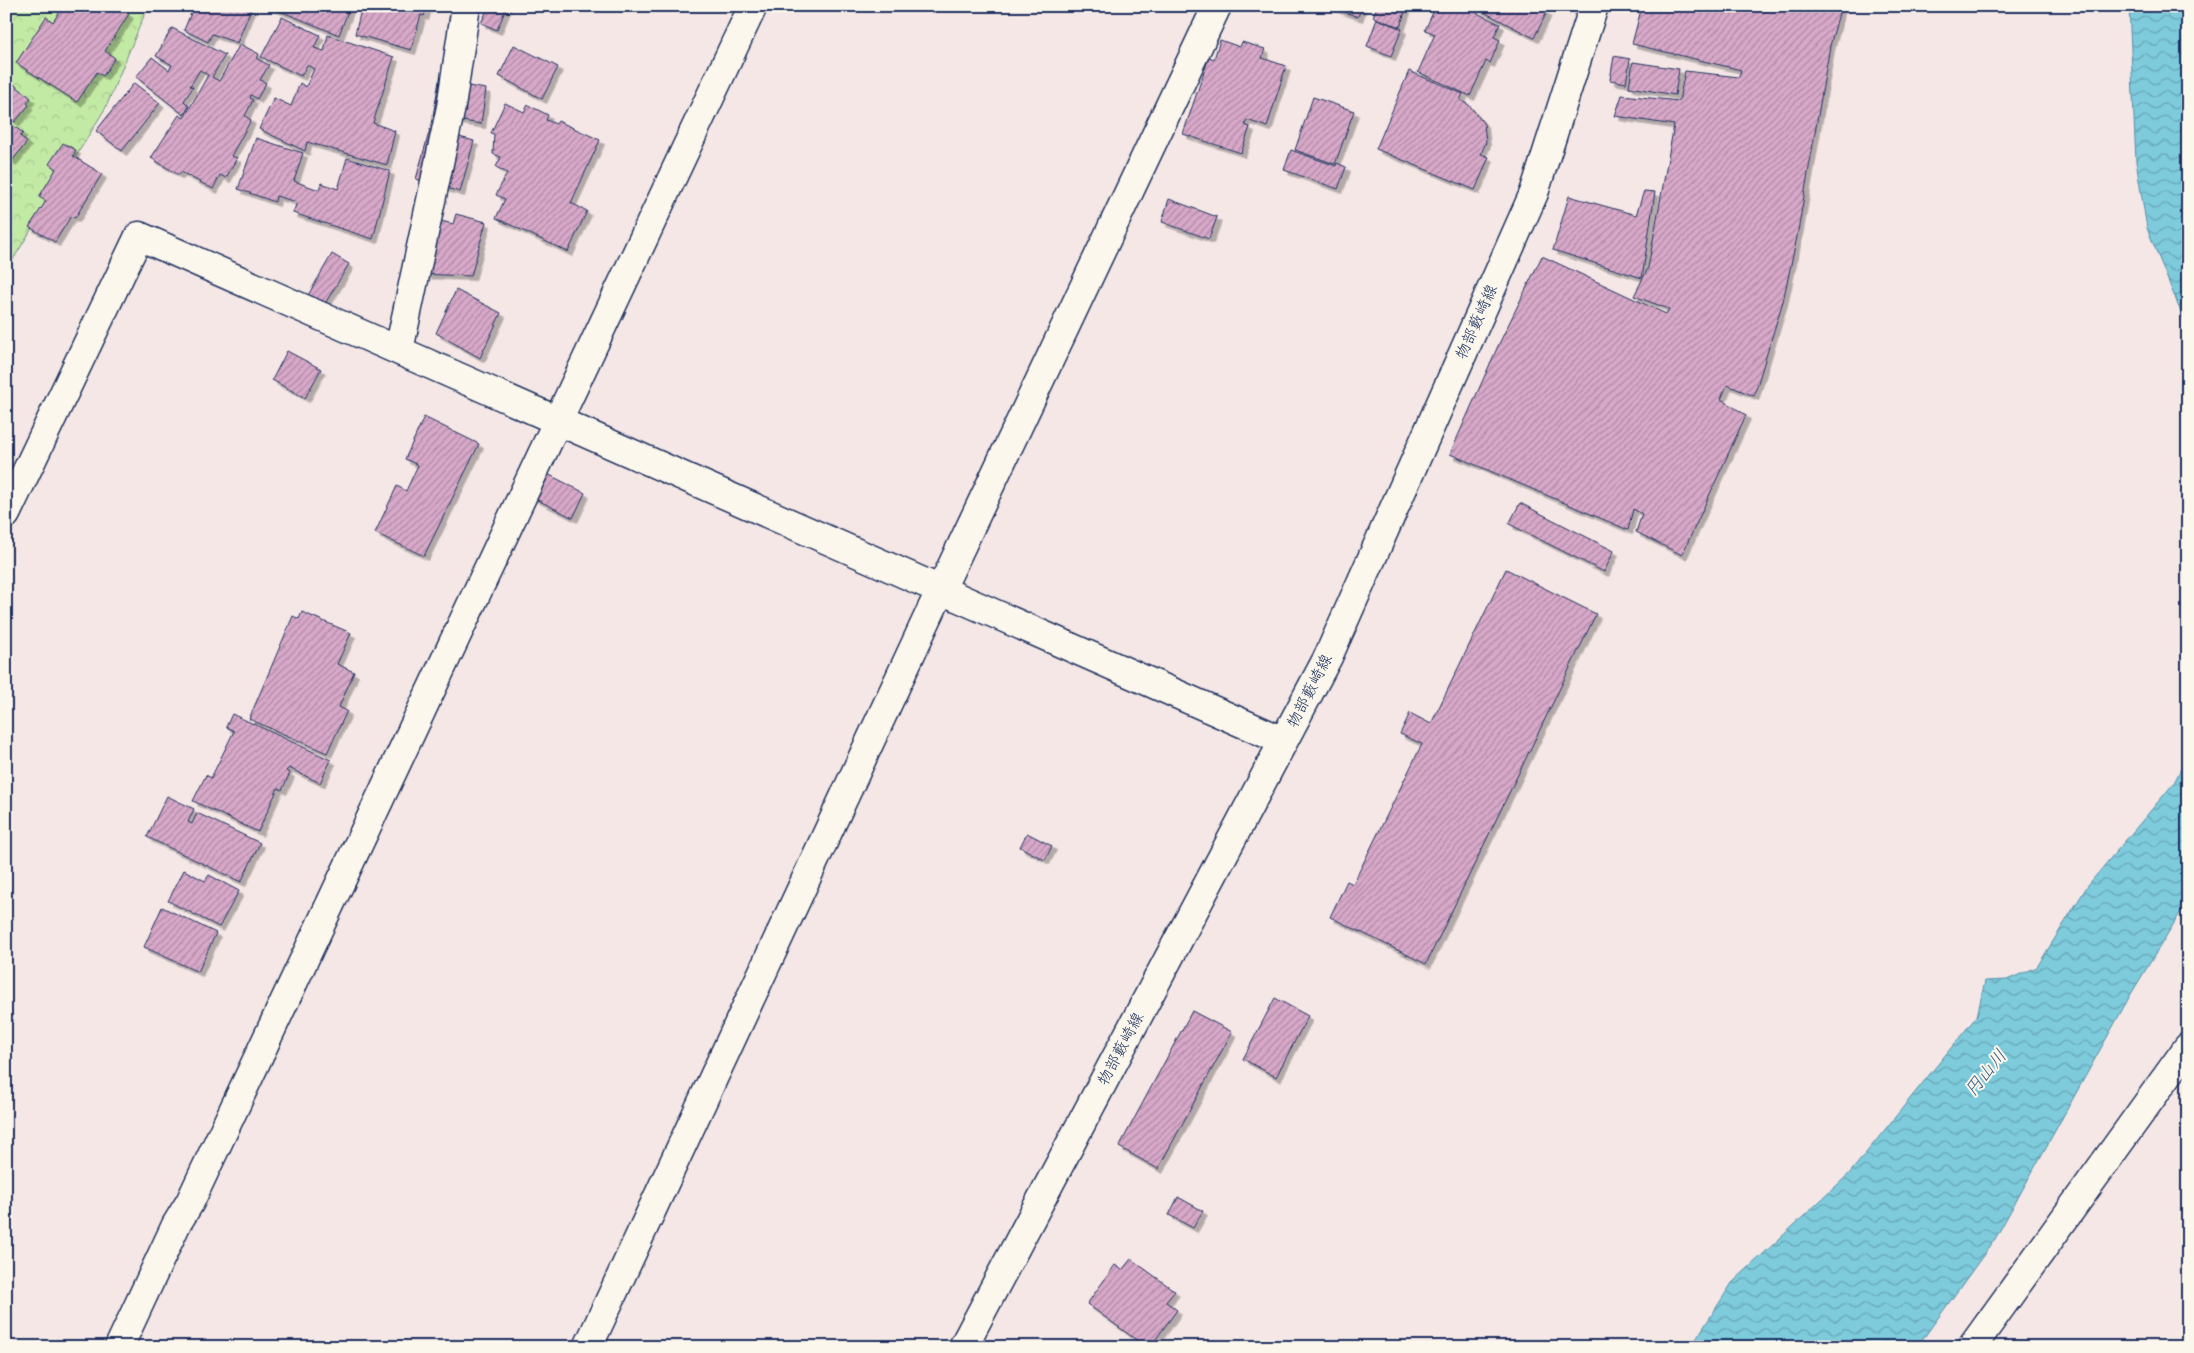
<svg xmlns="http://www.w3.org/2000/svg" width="2194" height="1353" viewBox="0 0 2194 1353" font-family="'Balsamiq Sans','Klee One',sans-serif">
<defs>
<pattern id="forest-crowns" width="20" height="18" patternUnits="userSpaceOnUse" patternTransform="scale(1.25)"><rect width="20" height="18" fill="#c3eaa4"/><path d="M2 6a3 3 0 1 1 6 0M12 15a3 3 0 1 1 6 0" fill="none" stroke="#a7c990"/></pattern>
<pattern id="water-waves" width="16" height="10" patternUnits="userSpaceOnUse" patternTransform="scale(1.25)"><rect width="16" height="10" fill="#7ecbdc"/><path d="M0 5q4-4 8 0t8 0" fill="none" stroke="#66a5b6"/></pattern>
<pattern id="building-hatch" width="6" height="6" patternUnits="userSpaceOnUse" patternTransform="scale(1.25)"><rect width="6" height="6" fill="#d8a8c8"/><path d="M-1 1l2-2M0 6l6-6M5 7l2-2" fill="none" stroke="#ae89a6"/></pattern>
<filter id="shadow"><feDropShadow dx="4.5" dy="4.5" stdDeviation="0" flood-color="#0004"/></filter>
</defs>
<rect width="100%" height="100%" fill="#f4e7e5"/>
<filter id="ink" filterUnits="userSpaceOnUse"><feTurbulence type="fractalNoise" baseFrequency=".02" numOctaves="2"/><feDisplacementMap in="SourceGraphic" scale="10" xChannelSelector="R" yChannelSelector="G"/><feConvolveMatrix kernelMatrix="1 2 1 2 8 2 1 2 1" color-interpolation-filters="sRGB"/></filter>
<g filter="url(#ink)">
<polygon fill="url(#forest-crowns)" stroke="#6f8c81" points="6,6 148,6 106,107 6,271"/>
<g fill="url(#water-waves)" stroke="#568daa">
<polygon points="2129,6 2188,6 2188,319 2184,320 2147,228 2136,162"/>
<polygon points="2188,754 2188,900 2131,994 1995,1239 1917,1347 1691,1347 1732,1283 1849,1174 1977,1016 1985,981 2007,980 2037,967 2088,885 2174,783"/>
</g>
<g fill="url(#building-hatch)" stroke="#1b2f5e" filter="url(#shadow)">
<polygon points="63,6 117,6 129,14 105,51 115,58 103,76 97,72 77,102 16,63 46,17 53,22"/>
<polygon points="194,6 243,6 251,9 237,43 212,34 208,42 184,30"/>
<polygon points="268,6 350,6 339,35"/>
<polygon points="362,6 427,6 424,16 421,15 411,50 355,34"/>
<polygon points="489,6 507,6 497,30 481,23"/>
<polygon points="1328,6 1362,6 1358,17"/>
<polygon points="1377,6 1407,6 1400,27 1373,17"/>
<polygon points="1436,6 1462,6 1500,24 1494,37 1500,40 1490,63 1486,61 1470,96 1418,72 1435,34 1425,30"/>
<polygon points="1472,6 1537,6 1547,12 1534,38"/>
<polygon points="1642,6 1841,6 1830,46 1797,237 1783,301 1754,396 1727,385 1721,399 1746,415 1682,555 1636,532 1642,514 1633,509 1628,530 1450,454 1498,346 1542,256 1666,314 1669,309 1634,296 1648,268 1674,125 1615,116 1622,95 1679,101 1685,71 1739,77 1741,70 1632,44"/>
<polygon points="282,17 320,35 314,48 324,51 328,35 394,57 373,123 395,131 387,165 307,142 305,151 259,129 274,98 291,106 300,83 306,87 314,69 307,65 301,76 261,57"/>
<polygon points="1377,19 1402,29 1391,56 1367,46"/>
<polygon points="172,28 225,55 212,77 219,81 240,44 259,54 257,59 269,65 260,80 266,83 257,99 251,95 250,98 253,100 245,116 251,120 231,156 237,158 226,178 220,175 213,189 181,172 179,175 151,158 179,115 184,118 208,75 200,70 190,86 193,87 184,101 189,106 184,115 136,77 152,57 169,70 172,65 156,56"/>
<polygon points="1220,40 1240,47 1242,42 1265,49 1262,58 1286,66 1267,127 1247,120 1245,125 1250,127 1241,153 1183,134 1209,57 1214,59"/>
<polygon points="514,45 558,67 542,99 499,76"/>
<polygon points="1614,56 1630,59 1626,83 1610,80"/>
<polygon points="1633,62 1679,69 1675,95 1629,87"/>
<polygon points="1409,71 1463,94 1460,100 1469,105 1484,124 1486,142 1481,154 1489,157 1475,190 1376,149"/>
<polygon points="6,78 31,98 27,103 29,105 15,122 6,115"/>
<polygon points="439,81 486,89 481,124 433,116"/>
<polygon points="134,83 160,103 122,151 96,131"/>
<polygon points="1313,97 1354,111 1335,164 1295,150"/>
<polygon points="505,103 524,112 528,105 548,115 546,120 556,124 558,121 600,140 571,203 587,211 568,252 496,218 505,199 496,195 507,173 496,167 501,157 493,154 494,134 491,133"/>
<polygon points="6,120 23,133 20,136 27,142 12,161 6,157"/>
<polygon points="430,129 474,141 460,192 416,179"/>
<polygon points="256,138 303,153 294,181 319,190 321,183 338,189 347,158 390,171 373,239 293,213 297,202 276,196 275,202 238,189"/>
<polygon points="63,143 76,150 73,156 102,174 75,218 71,216 55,242 29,227 46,201 39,197 56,169 49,164"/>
<polygon points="1291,150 1336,166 1337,163 1346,167 1338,189 1284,170"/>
<polygon points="1644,191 1655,192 1642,278 1553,250 1569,196 1636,215"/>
<polygon points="1169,199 1217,217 1209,239 1162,222"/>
<polygon points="456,214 486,222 471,276 416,274 437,220 453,224"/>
<polygon points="332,254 349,264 323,307 307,297"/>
<polygon points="456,290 501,313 480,358 436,333"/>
<polygon points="287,351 321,369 305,398 272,380"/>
<polygon points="424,417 479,444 424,556 375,533 397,486 406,491 418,465 405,459"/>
<polygon points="530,465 585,493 573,518 518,490"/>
<polygon points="1520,503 1614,551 1604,572 1509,524"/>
<polygon points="1506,569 1596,614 1426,964 1330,917 1347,881 1353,884 1422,744 1400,734 1410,713 1431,724"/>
<polygon points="302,612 351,633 337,664 354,672 339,707 347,711 327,753 249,719 293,616 299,619"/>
<polygon points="232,714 331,760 320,783 289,768 286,771 290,773 282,790 278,788 258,832 193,801 206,775 211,778 234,731 226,727"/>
<polygon points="167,796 194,809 188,822 192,824 197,813 260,843 241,882 147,837"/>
<polygon points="1027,833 1052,846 1045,860 1020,847"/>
<polygon points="184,870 205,881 209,875 239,891 219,927 168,901"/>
<polygon points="162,907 216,933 198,972 144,947"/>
<polygon points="1275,998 1308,1016 1276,1077 1243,1059"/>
<polygon points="1192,1011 1232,1032 1158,1169 1119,1147"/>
<polygon points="1178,1197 1203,1211 1193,1228 1169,1215"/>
<polygon points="1131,1259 1175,1291 1166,1302 1177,1310 1150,1347 1146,1347 1087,1304 1115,1265 1122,1270"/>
</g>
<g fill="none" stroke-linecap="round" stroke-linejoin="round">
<g stroke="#1b2f5e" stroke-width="31">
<g id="street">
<polyline points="399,350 451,107 466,6"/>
<polyline points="6,514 139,236 1283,741"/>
<polyline points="119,1347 176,1225 190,1202 753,6"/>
<polyline points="588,1347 941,589 1217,6"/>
<polyline points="1972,1347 2188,1047"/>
</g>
</g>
<g stroke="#1b2f5e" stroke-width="31">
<polyline id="secondary" points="963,1347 1328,657 1534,193 1594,6"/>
</g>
<use href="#street" stroke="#fbf7ec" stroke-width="28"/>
<use href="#secondary" stroke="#fbf7ec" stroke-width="28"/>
</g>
</g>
<g text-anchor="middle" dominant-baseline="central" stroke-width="4" stroke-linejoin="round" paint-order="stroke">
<g font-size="16" fill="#1b2f5e" stroke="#fbf7ec">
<text transform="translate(1477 322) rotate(-66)">物部藪崎線</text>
<text transform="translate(1310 691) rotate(-63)">物部藪崎線</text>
<text transform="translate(1121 1049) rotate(-62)">物部藪崎線</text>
</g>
<g font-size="18" font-style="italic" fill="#34567e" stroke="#fbf7ec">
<text transform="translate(1986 1073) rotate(-51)">円山川</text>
</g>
</g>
<rect width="2194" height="1353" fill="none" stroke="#fbf7ec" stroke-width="25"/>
<rect x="12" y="12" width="2169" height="1328" fill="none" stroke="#1b2f5e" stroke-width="2" filter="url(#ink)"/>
</svg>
